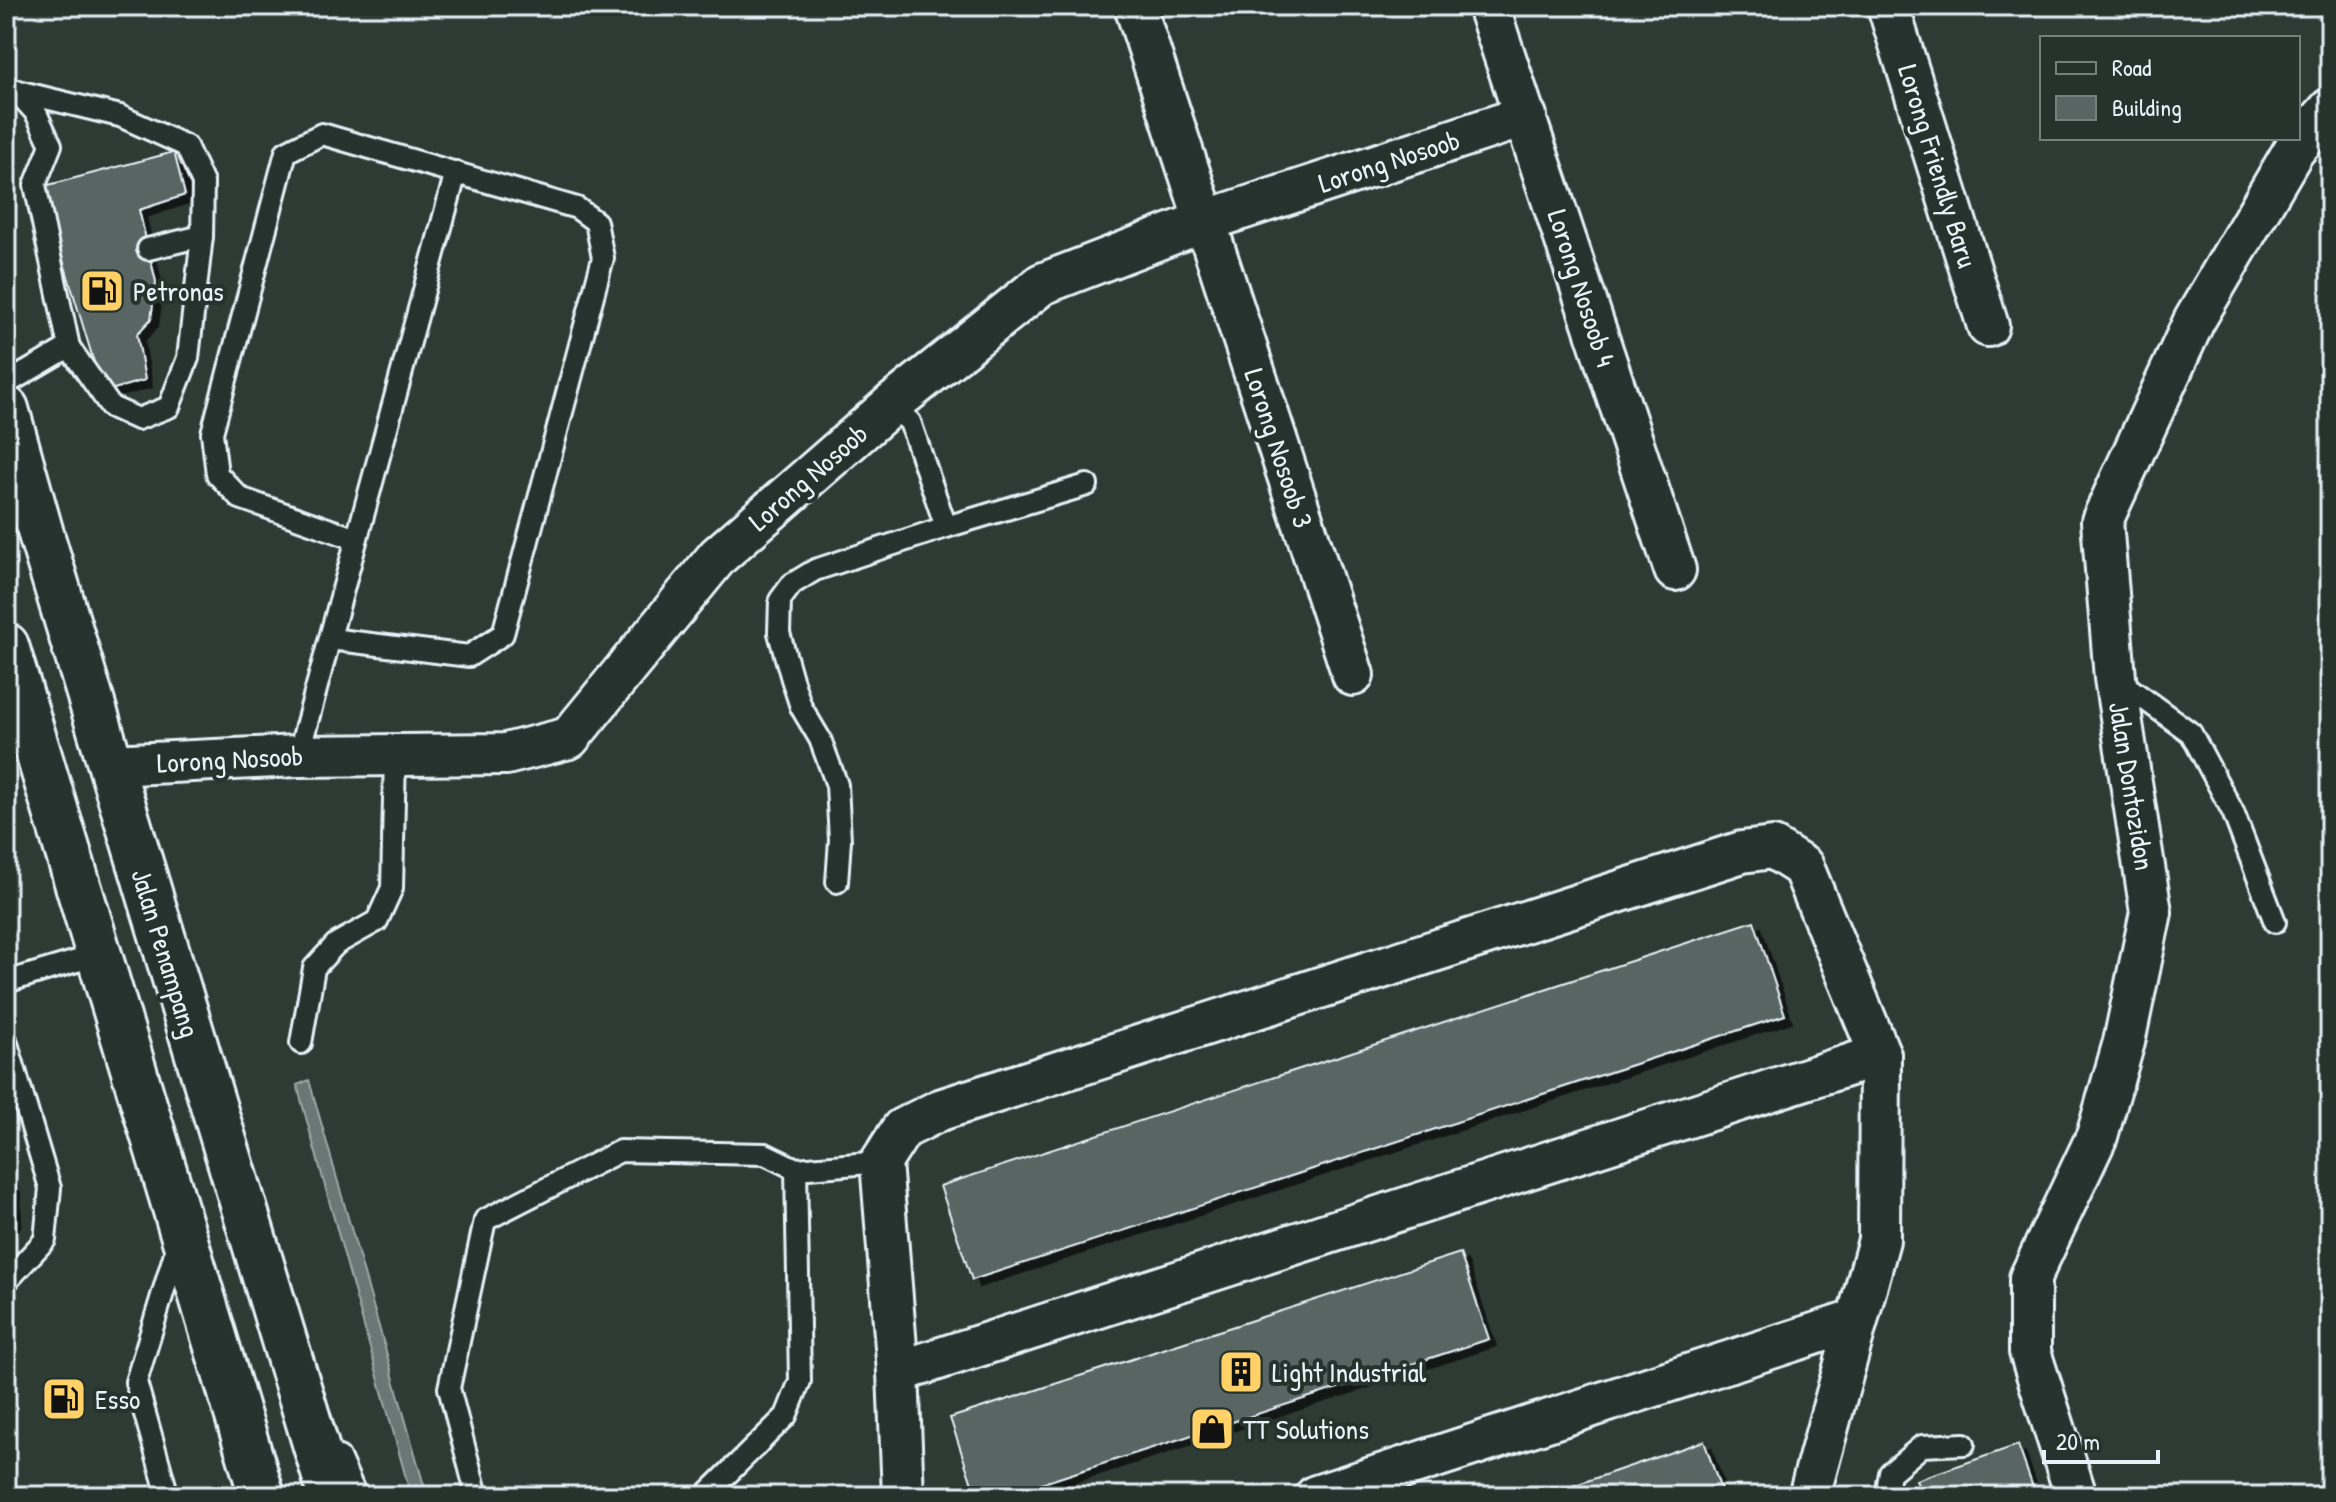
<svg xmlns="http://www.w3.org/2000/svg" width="2336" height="1502" viewBox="0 0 2336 1502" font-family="'Patrick Hand',sans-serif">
<defs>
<filter id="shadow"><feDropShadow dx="7" dy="7" stdDeviation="0" flood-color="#0009"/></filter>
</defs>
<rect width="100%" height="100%" fill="#2e3b35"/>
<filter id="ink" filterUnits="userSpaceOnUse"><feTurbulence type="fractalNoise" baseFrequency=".0125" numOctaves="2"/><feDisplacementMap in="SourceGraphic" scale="16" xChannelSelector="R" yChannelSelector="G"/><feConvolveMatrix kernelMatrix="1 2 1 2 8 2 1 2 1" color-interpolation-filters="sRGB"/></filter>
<g filter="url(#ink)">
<polygon fill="#6b7775" stroke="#9da8a9" stroke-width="2" points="309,1080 427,1496 411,1496 297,1085"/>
<g fill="#596563" stroke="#e8f1f8" stroke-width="2" filter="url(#shadow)">
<polygon points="174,152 185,195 139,210 156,282 151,319 137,334 145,380 103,392 41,187"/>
<polygon points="1754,921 1785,1015 972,1280 940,1186"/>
<polygon points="6,1164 13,1187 14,1216 6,1239"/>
<polygon points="1460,1253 1489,1339 1003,1496 976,1496 950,1418"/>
<polygon points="1704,1441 1723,1496 1543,1496"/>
<polygon points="2018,1445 2036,1496 1922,1496 1916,1480"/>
</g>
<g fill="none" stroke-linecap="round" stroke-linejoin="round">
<g stroke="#e8f1f8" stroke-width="26">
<g id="lane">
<polyline points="17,91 120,116 186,146 203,183 202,236 188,358 169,407 138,419 111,407 69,347"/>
<polyline points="148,249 202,236"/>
<polyline points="6,384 69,347 35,185 51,145 36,113 16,91"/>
<polyline points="891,405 910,422 946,527"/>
<polyline points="330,639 469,656 503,634 603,258 596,222 577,208 322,134 286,152 212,433 217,474 240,498 356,539"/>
<polyline points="2118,680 2191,733 2233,812 2275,922"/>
<polyline points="298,756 456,172"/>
<polyline points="837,882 840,840 837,785 820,739 801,707 792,679 779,633 780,600 792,584 815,570 946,527 1087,485"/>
<polyline points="6,982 97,955"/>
<polyline points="6,1040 50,1188 45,1240 6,1282"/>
<polyline points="301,1043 314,968 336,944 377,921 392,888 395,754"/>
<polyline points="339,1457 356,1496"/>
<polyline points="168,1496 136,1382 178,1243"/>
<polyline points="477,1496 449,1388 485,1220 620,1151 765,1154 796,1169 881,1162"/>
<polyline points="705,1496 786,1416 800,1381 796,1169"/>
<polyline points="1886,1496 1890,1473 1922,1446 1964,1444"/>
</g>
</g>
<g stroke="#e8f1f8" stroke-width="46">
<g id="street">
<polyline points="1135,6 1353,675"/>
<polyline points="1488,6 1675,570"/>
<polyline points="1888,6 1988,326"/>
<polyline points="110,765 298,756 506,754 569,738 718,556 891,405 1042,284 1205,221 1526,116"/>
<polyline points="898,1372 1880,1055"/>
<polyline points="903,1496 898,1372 881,1162 902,1129 940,1110 1742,852 1773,848 1803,867 1880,1055 1879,1240 1809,1496"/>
<polyline points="1316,1496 1857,1320"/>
<polyline points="2076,1496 2030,1352 2030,1278 2097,1136 2124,1042 2151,912 2115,678 2102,521 2194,321 2294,150 2330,109"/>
</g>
</g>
<g stroke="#e8f1f8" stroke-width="50">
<g id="primary">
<polyline points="6,409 41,534 331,1496"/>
<polyline points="6,646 262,1496"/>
</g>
</g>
<use href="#lane" stroke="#26332d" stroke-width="20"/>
<use href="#street" stroke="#26332d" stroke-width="40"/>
<use href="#primary" stroke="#26332d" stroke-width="44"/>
</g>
</g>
<defs>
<g id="fuel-square" transform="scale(2.3)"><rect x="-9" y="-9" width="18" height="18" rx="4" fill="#ffd166" stroke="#26332d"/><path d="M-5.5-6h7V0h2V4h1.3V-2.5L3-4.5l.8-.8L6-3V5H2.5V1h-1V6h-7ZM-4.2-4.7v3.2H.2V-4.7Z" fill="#111"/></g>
<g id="building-square" transform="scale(2.3)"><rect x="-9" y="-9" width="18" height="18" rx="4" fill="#ffd166" stroke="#26332d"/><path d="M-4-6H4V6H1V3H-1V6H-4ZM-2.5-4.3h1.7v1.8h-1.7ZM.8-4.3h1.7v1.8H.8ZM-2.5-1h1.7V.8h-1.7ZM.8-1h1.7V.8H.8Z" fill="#111"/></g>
<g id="shop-square" transform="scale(2.3)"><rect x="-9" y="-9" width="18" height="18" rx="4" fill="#ffd166" stroke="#26332d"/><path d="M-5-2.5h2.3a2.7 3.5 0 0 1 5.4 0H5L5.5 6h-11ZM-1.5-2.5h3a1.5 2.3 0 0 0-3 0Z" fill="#111"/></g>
</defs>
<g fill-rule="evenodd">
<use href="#fuel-square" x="102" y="291"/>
<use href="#building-square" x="1241" y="1372"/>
<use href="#fuel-square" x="64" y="1399"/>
<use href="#shop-square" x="1212" y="1429"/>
</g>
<g text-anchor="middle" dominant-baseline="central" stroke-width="8" stroke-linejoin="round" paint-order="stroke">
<g font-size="28" fill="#e8f1f8" stroke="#26332d">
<text transform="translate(1389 161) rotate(-18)">Lorong Nosoob</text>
<text transform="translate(1938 166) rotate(73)">Lorong Friendly Baru</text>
<text transform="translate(1582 288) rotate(72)">Lorong Nosoob 4</text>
<text transform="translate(1279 448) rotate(72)">Lorong Nosoob 3</text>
<text transform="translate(808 477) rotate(-41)">Lorong Nosoob</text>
<text transform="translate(230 759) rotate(-3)">Lorong Nosoob</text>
<text transform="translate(2132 786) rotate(81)">Jalan Dontozidon</text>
<text transform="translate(166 953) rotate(73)">Jalan Penampang</text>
</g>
<g font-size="28" fill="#e8f1f8" stroke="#26332d" text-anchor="start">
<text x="133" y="291">Petronas</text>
<text x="1272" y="1372">Light Industrial</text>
<text x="95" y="1399">Esso</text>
<text x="1243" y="1429">TT Solutions</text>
</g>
</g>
<rect width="2336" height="1502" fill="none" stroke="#26332d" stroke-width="32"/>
<rect x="16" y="16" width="2304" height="1470" fill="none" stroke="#e8f1f8" stroke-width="3" filter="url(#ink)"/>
<rect x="2040" y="36" width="260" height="104" fill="#26332d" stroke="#747f7e" stroke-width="2"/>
<rect x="2056" y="62" width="40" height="12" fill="#26332d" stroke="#747f7e" stroke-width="2"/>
<text x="2112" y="76" font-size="24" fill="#e8f1f8">Road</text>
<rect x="2056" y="96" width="40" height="24" fill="#596563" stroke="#747f7e" stroke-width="2"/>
<text x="2112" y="116" font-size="24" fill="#e8f1f8">Building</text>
<path d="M2044 1450v12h114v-12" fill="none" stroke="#e8f1f8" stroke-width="4"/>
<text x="2056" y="1450" font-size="24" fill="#e8f1f8" stroke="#26332d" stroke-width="6" paint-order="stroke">20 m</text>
</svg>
